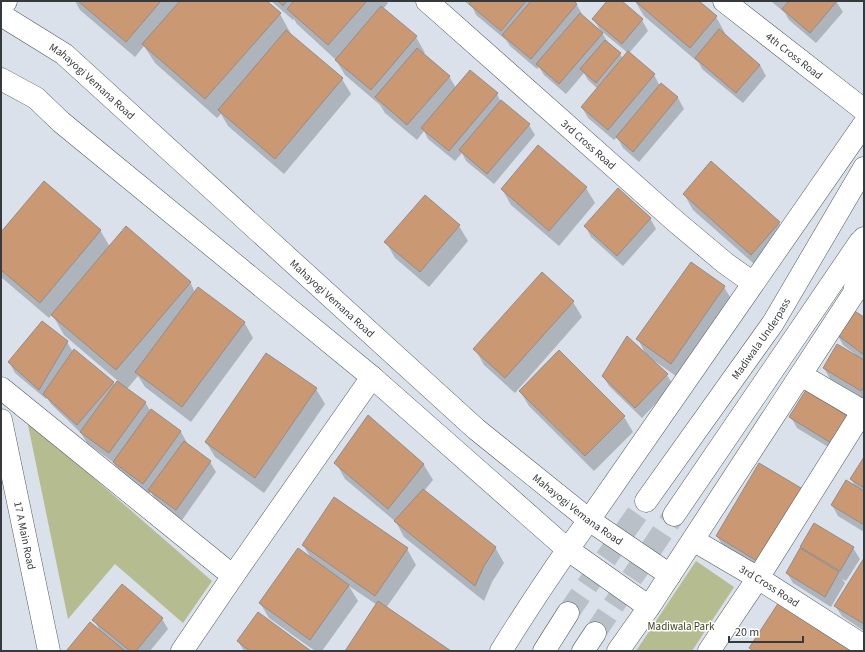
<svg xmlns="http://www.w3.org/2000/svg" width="865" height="652" viewBox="0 0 865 652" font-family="'Source Sans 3',sans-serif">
<rect width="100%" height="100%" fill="#dae1ea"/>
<g fill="#b4bc90">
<polygon points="27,420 212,581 183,623 115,564 68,619"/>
<polygon points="696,561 734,587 692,651 636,651"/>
</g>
<g fill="#0003" fill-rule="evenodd">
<polygon points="75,1 265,1 280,14 291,34 290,35 342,79 351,94 284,174 228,126 221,114 217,118 155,63 144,46 135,57 80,10"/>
<polygon points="271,1 386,1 388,3 383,9 416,37 425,53 423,54 449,76 456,88 497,94 501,102 529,125 535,135 494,184 466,161 462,153 455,161 428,139 424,131 417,140 385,113 380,105 345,75 336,60 297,24 294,19 293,20"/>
<path d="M464,1H572L577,5L583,16L601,31L593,19L608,1H620L642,20L648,31L629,53L654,75L660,86L661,84L678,98L684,109L639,162L623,148L617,137L614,140L588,118L582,107L598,89L588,80L584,73L566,94L544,75L539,67L537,69L510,46L506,40L476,15L473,8ZM601,31L628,53L623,59L620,54L609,44Z"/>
<polygon points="635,1 697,1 716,17 725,33 723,34 760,65 766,76 743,103 702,69 699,63 644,16"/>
<polygon points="771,1 836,1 843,12 816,43 789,20 785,13"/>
<polygon points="711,163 779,223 788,239 761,270 693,210 684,194"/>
<polygon points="586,188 595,203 559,246 511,205 502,189"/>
<polygon points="650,218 656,229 623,266 591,237 585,226"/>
<polygon points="459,226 468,241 429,287 395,258 386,242"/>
<polygon points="100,230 110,247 190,282 195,292 244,322 253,338 191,422 145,387 138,376 127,389 145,402 151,412 151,411 181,432 187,443 186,444 210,462 216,472 182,520 156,501 151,492 149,494 120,473 113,462 87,443 81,433 51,404 47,398 46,399 15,373 9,362 67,342 73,352 113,382 115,386 118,381 64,335 52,314 49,318 1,277 1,234"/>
<polygon points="724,287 733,302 680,379 652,359 652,360 667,375 673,385 642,418 609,386 603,376 646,355 638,339"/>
<polygon points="573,302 582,317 515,393 484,365 475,349"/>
<polygon points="864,319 864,399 830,379 824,368 855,355 855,354 843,345 837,334"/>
<polygon points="316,389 325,404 264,493 215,457 206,442"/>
<polygon points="520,391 624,417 633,432 594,471 529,406"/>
<polygon points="806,392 838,453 797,428 791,417"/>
<polygon points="368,416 424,465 433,480 424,491 495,547 504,563 492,582 484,601 404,537 396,522 345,479 336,463"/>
<polygon points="864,459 864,532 838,516 832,505 855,486 851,479"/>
<polygon points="815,508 771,579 726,551 717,536"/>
<polygon points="814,524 853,548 860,559 846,581 842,579 845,583 831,607 793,583 787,573"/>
<polygon points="303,545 407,549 416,565 386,608 449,651 347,651 377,605 349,586 358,601 322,651 315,651 269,618 260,603 311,558"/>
<polygon points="864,560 864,631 842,616 835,606"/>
<polygon points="162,619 168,629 150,651 69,651 100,631 94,620"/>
<polygon points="238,641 309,651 244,651"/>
</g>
<g fill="#ca9873" stroke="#958c86">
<polygon points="78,1 161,1 126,42"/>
<polygon points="180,1 267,1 281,13 205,99 142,44"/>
<polygon points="278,1 287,1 283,6"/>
<polygon points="294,1 367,1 328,45 287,9"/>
<polygon points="472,1 526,1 501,31 469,4"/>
<polygon points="531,1 574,1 577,4 531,59 502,35"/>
<polygon points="607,1 622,1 643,19 622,44 592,19"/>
<polygon points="635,1 699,1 717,16 690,48"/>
<polygon points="789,1 837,1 810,33 782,9"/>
<polygon points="381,6 417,36 371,90 335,60"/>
<polygon points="580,13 603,33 559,84 536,64"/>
<polygon points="719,29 760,65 736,93 695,58"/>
<polygon points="286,30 343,78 275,159 218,110"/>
<polygon points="605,40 621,53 596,83 580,69"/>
<polygon points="417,48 450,76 407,125 375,97"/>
<polygon points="628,51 655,74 608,130 581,107"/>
<polygon points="470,70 498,93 449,151 421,128"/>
<polygon points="661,83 678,97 633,152 616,137"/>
<polygon points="501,100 530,124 487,174 459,150"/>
<polygon points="538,145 587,187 549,231 501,189"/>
<polygon points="711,161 780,222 751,255 683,194"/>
<polygon points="44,181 101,230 40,303 1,270 1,232"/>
<polygon points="618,188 651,218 617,256 584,226"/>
<polygon points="425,195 460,225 420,272 384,242"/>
<polygon points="126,226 191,282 116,370 51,315"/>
<polygon points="691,262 725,286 671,364 636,339"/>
<polygon points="542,272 574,301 505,378 473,349"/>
<polygon points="198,287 245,322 182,407 135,372"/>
<polygon points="853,310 864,317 864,355 836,334"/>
<polygon points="42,321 68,341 39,390 8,362"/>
<polygon points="627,336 668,374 635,408 602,376"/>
<polygon points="837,344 864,360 864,387 861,391 823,368"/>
<polygon points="74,349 114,382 77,425 43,394"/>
<polygon points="559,350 625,416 585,456 519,391"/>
<polygon points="266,353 317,388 255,478 205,442"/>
<polygon points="117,381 146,402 109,453 80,432"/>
<polygon points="806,390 847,416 831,443 789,417"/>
<polygon points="151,409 181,431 143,484 113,462"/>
<polygon points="368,415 424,464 388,509 334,463"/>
<polygon points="184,441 211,461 176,510 148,490"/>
<polygon points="864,457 864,488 850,479"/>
<polygon points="759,463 806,491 762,564 716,536"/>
<polygon points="846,480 864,491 864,525 831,505"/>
<polygon points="423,489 496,547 484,566 475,586 394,521"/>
<polygon points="334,497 408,548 375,596 302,545"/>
<polygon points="814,523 854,547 840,571 800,547"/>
<polygon points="298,548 349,585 310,640 259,603"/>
<polygon points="800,548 839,572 825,597 786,573"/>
<polygon points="864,558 864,624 834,606"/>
<polygon points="122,584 163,618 136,651 130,651 92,620"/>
<polygon points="378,601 451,651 345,651"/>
<polygon points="779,602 850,649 849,651 754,651 749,648"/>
<polygon points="258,612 311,651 250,651 237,641"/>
<polygon points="90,622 125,651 68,651 67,650"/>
</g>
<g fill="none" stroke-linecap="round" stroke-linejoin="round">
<g stroke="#b9c0c7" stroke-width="22" stroke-dasharray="22 11" stroke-linecap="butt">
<polyline points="568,613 646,501"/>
<polyline points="595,633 674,515"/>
</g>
<g stroke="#545a61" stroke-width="23">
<g id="minor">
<path id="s1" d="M427,1L675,221L725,263L753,283"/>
<path id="s2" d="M724,1L864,110"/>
<polyline points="1,8 6,1"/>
<polyline points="801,375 864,412"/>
<polyline points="1,388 233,576"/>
<path id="s3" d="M1,420L49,651"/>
<path id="s4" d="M693,540L758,578L864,646"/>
<polyline points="182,651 233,576 372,377"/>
<polyline points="709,651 758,578 864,409"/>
</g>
</g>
<g stroke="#545a61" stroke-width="23">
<g id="major">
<path id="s5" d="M1,15L64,54L476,429L589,520L670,575"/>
<polyline points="1,79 36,98 61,122 372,377 567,549 649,607"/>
<path id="s6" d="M646,501L773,323L864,168"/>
<polyline points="674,515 860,242"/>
<path d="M501,651C529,606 558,562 589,520L864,124"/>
<polyline points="544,651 568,613"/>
<polyline points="583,651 595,633"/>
<polyline points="618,651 649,607 854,293 864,238"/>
</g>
</g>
<use href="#minor" stroke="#fff" stroke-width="22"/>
<use href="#major" stroke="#fff" stroke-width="22"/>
</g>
<g text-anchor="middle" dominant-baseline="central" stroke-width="3" stroke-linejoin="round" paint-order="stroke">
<g font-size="11" fill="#373a3d" stroke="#fff">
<text stroke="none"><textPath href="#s2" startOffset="89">4th Cross Road</textPath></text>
<text stroke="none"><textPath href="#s5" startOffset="113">Mahayogi Vemana Road</textPath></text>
<text stroke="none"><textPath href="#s1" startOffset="216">3rd Cross Road</textPath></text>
<text stroke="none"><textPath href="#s5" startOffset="437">Mahayogi Vemana Road</textPath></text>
<text stroke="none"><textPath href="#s6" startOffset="199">Madiwala Underpass</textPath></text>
<text stroke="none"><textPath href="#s5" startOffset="761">Mahayogi Vemana Road</textPath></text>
<text stroke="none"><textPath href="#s3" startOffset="118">17 A Main Road</textPath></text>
<text stroke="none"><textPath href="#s4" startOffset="89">3rd Cross Road</textPath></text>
</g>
<g font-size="11" fill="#3c4216" stroke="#fff">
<text x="681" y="626">Madiwala Park</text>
</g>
</g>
<rect width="865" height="652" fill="none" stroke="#373a3d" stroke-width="4"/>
<path d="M729 636v6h74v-6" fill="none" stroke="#373a3d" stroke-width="2"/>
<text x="735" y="636" font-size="12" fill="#373a3d" stroke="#ffffff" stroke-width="3" paint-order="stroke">20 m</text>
</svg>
